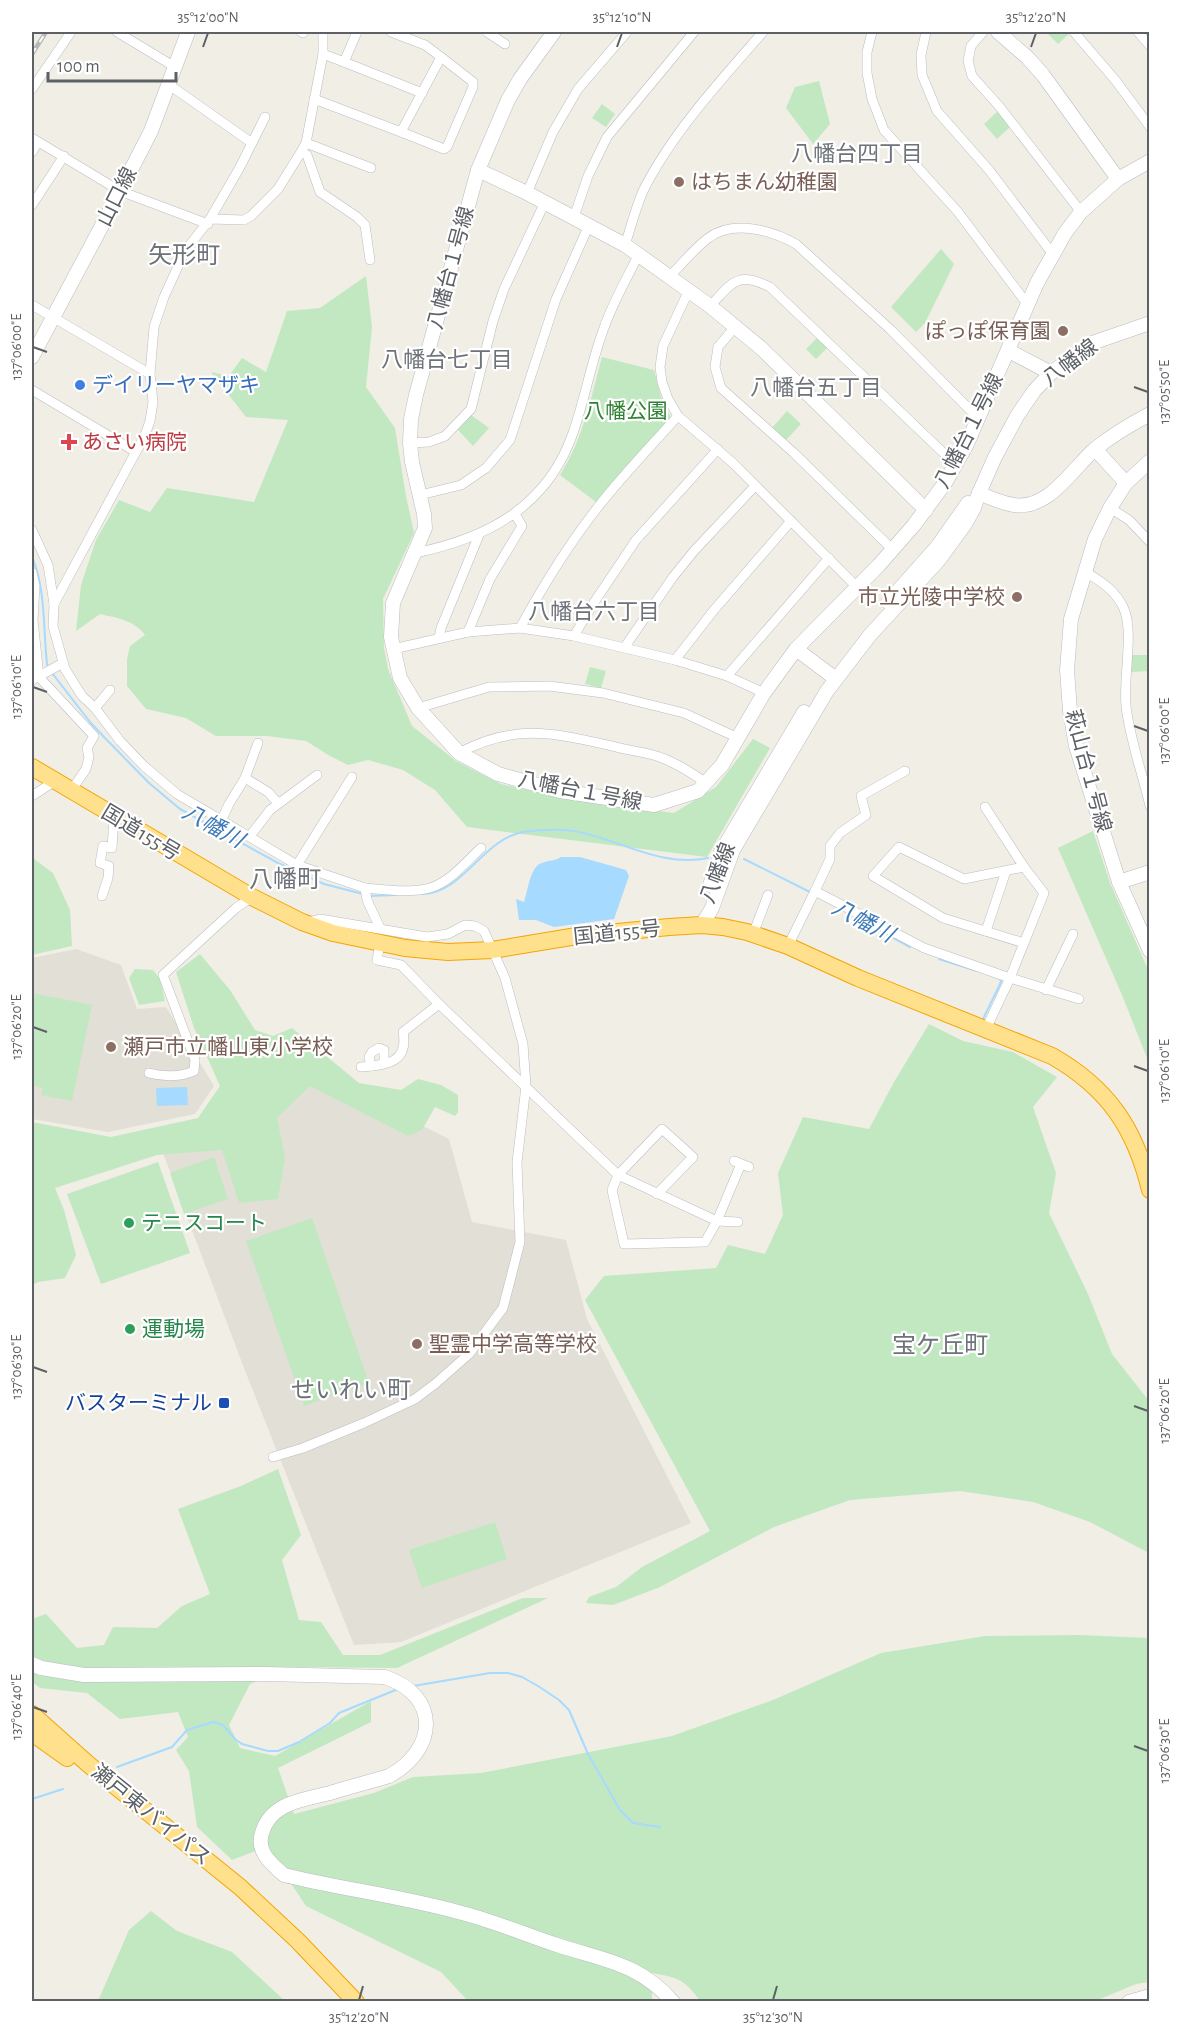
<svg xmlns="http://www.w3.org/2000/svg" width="1181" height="2033" viewBox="0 0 1181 2033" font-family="'Alegreya Sans','Noto Sans JP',sans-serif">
<rect width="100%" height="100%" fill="#f0eee5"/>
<g fill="#e2dfd6">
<polygon points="76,949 121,965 137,1009 166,1007 214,1086 195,1114 108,1132 32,1119 32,958"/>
<polygon points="262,1047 449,1139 472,1222 566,1240 587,1319 691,1523 401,1642 354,1645 244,1368 160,1145 203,1134"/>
</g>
<g fill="#c2e8c1">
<polygon points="1046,32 1071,32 1058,44"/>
<polygon points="819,81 830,124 813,144 786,108 795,87"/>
<polygon points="602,104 615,114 606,127 592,118"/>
<polygon points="999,110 1011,126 997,139 984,124"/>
<polygon points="941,249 954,264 925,323 916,332 891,307"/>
<path d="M366,276L372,327L366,387L395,428L406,496L414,533L383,599L384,648L388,669L412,726L456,761L501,784L586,802L674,813L716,787L753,739L770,748L707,857L467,827L435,790L403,770L368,760L348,765L330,756L306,741L267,736H216L186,718L146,709L127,686V659L130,646L145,635C134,620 117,618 100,614L76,631L81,585L96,540L119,500L150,512L167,488L254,502L288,420L246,417L211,372L229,376L242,358L266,372L287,311L320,308Z"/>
<polygon points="819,336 829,346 816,359 806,349"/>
<path d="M602,357L654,370L661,397L671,418L630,462L596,502L560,475C583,439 591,398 602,357Z"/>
<polygon points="787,411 801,424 786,440 772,428"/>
<polygon points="471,415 489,428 473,446 458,430"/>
<polygon points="1131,655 1149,655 1149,671 1130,672"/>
<polygon points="590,667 606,671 601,688 585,684"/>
<polygon points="1093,831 1110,883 1149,972 1149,1063 1122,995 1058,848"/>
<polygon points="34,859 53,873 70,910 72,946 32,955 32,860"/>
<polygon points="200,954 230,990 255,1030 273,1036 292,1028 359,1083 401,1090 418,1079 441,1085 458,1095 458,1112 455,1116 435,1107 422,1130 408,1136 310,1086 277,1118 285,1158 278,1199 239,1203 222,1150 157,1155 55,1188 64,1210 76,1255 65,1278 38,1282 32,1285 32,1122 111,1137 198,1118 220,1086 194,1028 176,972"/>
<polygon points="135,969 153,970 160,979 165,1001 139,1005 129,978"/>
<polygon points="32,993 92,1005 72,1101 41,1095 43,1088 32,1085"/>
<polygon points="929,1024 963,1041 1013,1052 1057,1077 1033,1107 1056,1173 1049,1213 1088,1294 1112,1354 1149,1401 1149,1553 1090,1522 1033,1502 960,1491 850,1500 774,1527 660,1587 613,1605 586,1603 589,1597 616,1587 642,1567 710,1531 585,1300 604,1276 716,1268 728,1245 765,1254 783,1215 778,1173 803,1117 869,1129 894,1082"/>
<polygon points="214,1157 228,1199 184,1214 170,1173"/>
<polygon points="158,1162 190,1253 101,1284 67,1194"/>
<polygon points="312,1218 369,1383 304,1406 246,1241"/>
<path d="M278,1469L301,1535L282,1560L299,1620L321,1622L343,1655H380L523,1598H548L397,1668L290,1667L250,1684L229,1725L240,1748L275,1756L371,1701V1722L278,1768L294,1814L374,1793L413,1777L481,1773L672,1736L773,1700L881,1653L985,1636L1080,1635L1149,1638V1982L1136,1984L1093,2002H701C684,1979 679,1978 652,1973V2001H468L441,1972L306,1906L292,1885L286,1866L258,1850L232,1860L197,1827L189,1771L176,1750L188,1737L178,1712L120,1719L87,1693L40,1688L32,1682V1619L46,1614L77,1648L104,1645L113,1627L157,1628L182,1606L210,1594L178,1509L241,1486Z"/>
<polygon points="495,1522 507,1559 422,1588 409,1550"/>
<polygon points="151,1911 177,1931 232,1952 285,2001 98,2001 129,1930"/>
</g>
<g fill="#a6daff">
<path d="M561,857H580L626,870L629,876L614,919L554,927L536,920H519L516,899L524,902C528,891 530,866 542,863C550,860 555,861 561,857Z"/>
<polygon points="187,1087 188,1105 157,1106 156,1088"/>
</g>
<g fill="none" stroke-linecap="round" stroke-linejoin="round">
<g stroke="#a6daff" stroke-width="2">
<path d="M32,557C46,590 43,628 47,664L49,668"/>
<polyline points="52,673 90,722 104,737 149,783 180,809 278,863 324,884 363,894"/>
<polyline points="744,859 810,892"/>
<path d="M423,894C463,893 483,839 523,832C538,830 558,829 574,831C619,839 661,868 708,858"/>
<polyline points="369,896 396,895"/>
<polyline points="857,918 910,947"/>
<polyline points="939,959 977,971"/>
<polyline points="983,1019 1001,982 1000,978"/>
<polyline points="413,1686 490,1673 508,1673 522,1677 538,1686 559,1700 569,1710 588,1754 620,1810 633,1823 660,1827"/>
<polyline points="117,1767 172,1747 187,1730 213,1722 223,1725 235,1739 242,1744 268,1751 278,1751 299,1742 330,1723 339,1713 398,1689"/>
<polyline points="32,1799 63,1789"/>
</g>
<g stroke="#babdc2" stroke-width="10">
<g id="street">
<polyline points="117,32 175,67"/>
<polyline points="301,32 303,33"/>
<polyline points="487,32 505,44"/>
<polyline points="872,32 867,52 867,73 872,99 884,130 958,212 1028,305"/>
<polyline points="926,32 921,55 922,75 937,111 989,170 1052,253"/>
<polyline points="983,32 971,46 968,61 972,76 999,106 1081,212"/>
<polyline points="1074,32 1116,81 1150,127"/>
<polyline points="1138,32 1150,46"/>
<polyline points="323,54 344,62 357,32"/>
<polyline points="344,62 422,93"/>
<polyline points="168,84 252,143"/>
<polyline points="32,89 71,32"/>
<polyline points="314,99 401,132 441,57 425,45 391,32"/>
<polyline points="401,132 444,149 447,147 473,87 473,82 441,57"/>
<polyline points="32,138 120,191 208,224"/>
<polyline points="306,143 371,168"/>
<polyline points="32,152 38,142"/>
<polyline points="301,152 307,155 320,192 357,217 365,225 370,260"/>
<polyline points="527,193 553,132 578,89 627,32"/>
<polyline points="32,205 64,156"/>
<polyline points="574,217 588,176 607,137 694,32"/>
<polyline points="210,219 240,167 265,117"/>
<path d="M625,245C631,227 636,206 644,189C673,132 721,80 763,32"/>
<path d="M670,276C682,264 693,250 707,239C732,219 771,230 796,244L890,329L979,419"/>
<polyline points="688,292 663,346 660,367 662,382 668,399 678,416 733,463 856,586"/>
<polyline points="32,305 150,374"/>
<path d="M710,306C733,282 737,271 770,287L956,465"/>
<polyline points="735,327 718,347 715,367 721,388 794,453 892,549"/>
<polyline points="32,390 136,452"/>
<polyline points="410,443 429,442 445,436 471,409 493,321 504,289 545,202"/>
<polyline points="420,495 461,485 486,468 510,440 556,299 589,225"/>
<polyline points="1110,508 1129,520 1150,542"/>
<polyline points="32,530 48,565 54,604 53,626 65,669 82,696 95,708 120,741 144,766 177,794 297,865 365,888 367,900 380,928"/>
<path d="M415,553C488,538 547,507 573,433C585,399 591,362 604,328C613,302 627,278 639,254"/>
<path d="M1084,571C1100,581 1116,590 1124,609C1134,633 1123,678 1126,706C1130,740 1142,772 1150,806"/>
<polyline points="32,572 35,586 33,620 39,677 94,736 87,748 89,757 86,769 71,791"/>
<polyline points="54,604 145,435 150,421 153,402 150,374 154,327 164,297 185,251 210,219 244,220 251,216 278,189 301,152 306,143 323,54 323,32"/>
<path d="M520,628C543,586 568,545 598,507C623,475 651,446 678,416"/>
<polyline points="468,632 490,579 522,526 515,514"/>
<polyline points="574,636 593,604 636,540 718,449"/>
<polyline points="439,638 441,628 479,535"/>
<polyline points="624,648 673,577 694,551 755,486"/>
<polyline points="393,649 468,632 520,628 574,636 675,660 727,676 764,693"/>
<polyline points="675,660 714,610 791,521"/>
<polyline points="727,676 829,558"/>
<polyline points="32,680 63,663"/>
<polyline points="95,708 110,690"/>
<polyline points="418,708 489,687 549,686 603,693 684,713 738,738"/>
<path d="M459,753C515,723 554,733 612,746C625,750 639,751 653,755C672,760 689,771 706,783"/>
<polyline points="245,778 268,792 278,803"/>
<polyline points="32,796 55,781"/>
<polyline points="985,807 1024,867 1044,893 1010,978 986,1029"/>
<polyline points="222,819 229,804 245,778 258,743"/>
<polyline points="250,836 270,810 317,775"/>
<polyline points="297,865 352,777"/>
<path d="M365,888C384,890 412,893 430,888C450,882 467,861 481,848"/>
<polyline points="815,891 830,859 830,846 840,833 866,815 861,796 905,771"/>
<polyline points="102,896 108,878 109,866 100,863 103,846 112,848 114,817"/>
<polyline points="986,931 1006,871"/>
<polyline points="753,934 768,895"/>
<polyline points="380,943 377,960 401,965 439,1004 618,1175 717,1221 705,1242 624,1244 612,1190 618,1175 662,1129 693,1157 657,1194"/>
<polyline points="1024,943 943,918 873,876 899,847 964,879 1024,867"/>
<polyline points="788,946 815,891 924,948 1010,978 1079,999"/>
<polyline points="1046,990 1073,934"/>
<polyline points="371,1066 369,1057 372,1052 379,1048 384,1050 384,1063"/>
<path d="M361,1067C386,1065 409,1063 403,1032L439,1004"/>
<path d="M149,1073C163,1077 181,1077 194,1071L195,1060L163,975L236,908L252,897"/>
<polyline points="734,1161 749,1167"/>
<polyline points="738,1222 717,1221 741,1164"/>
<polyline points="273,1457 303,1448 364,1423 415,1399 435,1384 469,1354 503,1308 520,1242 517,1162 526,1086 523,1044 505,978 484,931 475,926 465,925 448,934 427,937 320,919 312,921 309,925"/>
</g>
</g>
<g stroke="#b9bcc2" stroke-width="15">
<g id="secondary">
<polyline points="554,32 520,79 508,100 478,170 416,395 411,419 410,443 412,462 424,514 425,528 393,603 391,637 400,678 418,708 459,753 498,774 560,791 654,805 698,791 722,765 764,693 796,649 879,565 914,525 945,483 966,446 1037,283 1065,233 1081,212 1118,179 1150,161"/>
<polyline points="998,32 1028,58 1043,75 1118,179"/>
<polyline points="478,170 527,193 625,245 710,306 761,348 926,510"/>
<polyline points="1009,351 1051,373"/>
<polyline points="32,357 115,201 151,131 188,32"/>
<polyline points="1095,449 1126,483"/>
<polyline points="1150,461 1126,483 1110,508 1095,539 1071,619 1067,670 1070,711 1076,746 1119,882 1150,951"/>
<path d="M979,493C990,498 1001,503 1014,505C1049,510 1072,469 1095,449C1111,436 1131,424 1150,414"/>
<polyline points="888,602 937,547 968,503"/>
<polyline points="796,649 836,679"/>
<polyline points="1119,882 1150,872"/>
<polyline points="710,885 721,852 804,712"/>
<polyline points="702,925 712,908 733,850 827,691 870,635 938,561 965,524 974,508 979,493 995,457 1017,416 1034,391 1051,373 1092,343 1150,323"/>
<path d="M32,1664L41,1668L84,1675L266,1674L385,1677C441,1696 437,1750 389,1776C369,1782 349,1787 330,1793C303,1800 271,1802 262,1833C256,1851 271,1864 284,1875C341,1889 400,1896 458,1912C491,1920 524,1934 557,1945C603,1960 639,1963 673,2002"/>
<polyline points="1129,2002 1150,1996"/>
</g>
</g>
<g stroke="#f5a500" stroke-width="18">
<g id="highway">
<path d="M32,767L252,897L302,922L333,933L405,948L448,952L492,950L577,936L669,927L702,925L723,927L747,932L788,946L858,978L1052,1056C1108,1088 1135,1128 1150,1190"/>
<polyline points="32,1714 88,1764 240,1887 298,1941 356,2002"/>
<polyline points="32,1733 67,1758"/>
</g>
</g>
<use href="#street" stroke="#fff" stroke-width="9"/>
<use href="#secondary" stroke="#fff" stroke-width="14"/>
<use href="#highway" stroke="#ffe08d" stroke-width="16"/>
<g stroke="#b6b7b7" stroke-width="4.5">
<polyline id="rail" points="32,54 46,32"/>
</g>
<use href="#rail" stroke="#fff" stroke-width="2" stroke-dasharray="7" stroke-linecap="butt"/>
</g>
<path fill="none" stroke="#5d6166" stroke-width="2" d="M203,47L208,33M617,47L622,33M1031,47L1036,33M33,347L47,352M1134,387L1148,392M33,687L47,692M1134,726L1148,731M33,1027L47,1032M1134,1066L1148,1071M33,1367L47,1372M1134,1406L1148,1411M33,1707L47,1712M1134,1746L1148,1751M359,2000L363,1986M773,2000L777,1986"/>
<g fill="#8d6e63" stroke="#fff" stroke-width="2">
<circle cx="679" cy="182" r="6"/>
<circle cx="1063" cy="331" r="6"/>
<circle cx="1017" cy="597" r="6"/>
<circle cx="111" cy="1047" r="6"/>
<circle cx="417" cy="1344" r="6"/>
</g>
<circle fill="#3f7fe0" stroke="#fff" stroke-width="2" cx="80" cy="385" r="6"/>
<path fill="#e0444e" stroke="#fff" stroke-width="2" d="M66 433h6v6h6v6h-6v6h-6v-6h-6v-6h6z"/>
<g fill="#2e9e5b" stroke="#fff" stroke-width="2">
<circle cx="129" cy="1223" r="6"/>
<circle cx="130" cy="1329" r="6"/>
</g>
<rect fill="#1a4fb4" stroke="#fff" stroke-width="2" x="218" y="1397" width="12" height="12" rx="3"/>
<g text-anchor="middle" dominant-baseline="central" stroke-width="4.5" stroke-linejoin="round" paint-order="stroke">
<g font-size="21" fill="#785e54" stroke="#fff" text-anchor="start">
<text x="691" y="182">はちまん幼稚園</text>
<text x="1051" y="331" text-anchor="end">ぽっぽ保育園</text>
<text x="1005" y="597" text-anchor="end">市立光陵中学校</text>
<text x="123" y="1047">瀬戸市立幡山東小学校</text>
<text x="429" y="1344">聖霊中学高等学校</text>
</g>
<g font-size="21" fill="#5d6166" stroke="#fff">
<text transform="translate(117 197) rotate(-63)">山口線</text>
<text transform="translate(451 268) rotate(-75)">八幡台１号線</text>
<text transform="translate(1070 363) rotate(-37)">八幡線</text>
<text transform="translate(969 431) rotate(-63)">八幡台１号線</text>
<text transform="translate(1088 771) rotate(75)">萩山台１号線</text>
<text transform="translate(580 791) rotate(11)">八幡台１号線</text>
<text transform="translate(141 833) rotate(31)">国道155号</text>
<text transform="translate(718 873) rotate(-69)">八幡線</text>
<text transform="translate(617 933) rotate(-6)">国道155号</text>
<text transform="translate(151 1815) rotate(39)">瀬戸東バイパス</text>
</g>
<g font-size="21" fill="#366cbe" stroke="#fff" text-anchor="start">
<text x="92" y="385">デイリーヤマザキ</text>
</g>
<g font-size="21" fill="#308233" stroke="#fff">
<text x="626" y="411">八幡公園</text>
</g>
<g font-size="21" fill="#be3a42" stroke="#fff" text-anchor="start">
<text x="82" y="442">あさい病院</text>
</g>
<g font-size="21" fill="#27864d" stroke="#fff" text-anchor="start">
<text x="141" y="1223">テニスコート</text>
<text x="142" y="1329">運動場</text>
</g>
<g font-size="21" fill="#164399" stroke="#fff" text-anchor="end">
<text x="212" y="1403">バスターミナル</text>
</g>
<g font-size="22" fill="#6e7379" stroke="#fff">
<text x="857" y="154">八幡台四丁目</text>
<text x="447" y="360">八幡台七丁目</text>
<text x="816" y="388">八幡台五丁目</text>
<text x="594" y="612">八幡台六丁目</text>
</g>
<g font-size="22" font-style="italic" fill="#3d7ab7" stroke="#fff">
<text transform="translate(213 826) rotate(29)">八幡川</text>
<text transform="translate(863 921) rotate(28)">八幡川</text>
</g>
<g font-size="24" fill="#6e7379" stroke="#fff">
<text x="184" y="256">矢形町</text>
<text x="285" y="880">八幡町</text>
<text x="940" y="1346">宝ケ丘町</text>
<text x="351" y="1391">せいれい町</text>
</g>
</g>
<rect width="1181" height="2033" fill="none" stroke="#ffffff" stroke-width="66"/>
<path d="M48 72v9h128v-9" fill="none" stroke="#5d6166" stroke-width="3"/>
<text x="57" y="72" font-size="18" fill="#5d6166" stroke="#ffffff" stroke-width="4.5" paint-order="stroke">100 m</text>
<rect x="33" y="33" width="1115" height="1967" fill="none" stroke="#5d6166" stroke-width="2"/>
<g font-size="15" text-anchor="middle" fill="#5d6166">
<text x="208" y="22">35°12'00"N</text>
<text x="622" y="22">35°12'10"N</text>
<text x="1036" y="22">35°12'20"N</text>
<text transform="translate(16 347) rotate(-90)" y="5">137°06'00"E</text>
<text transform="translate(1164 392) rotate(-90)" y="5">137°05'50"E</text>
<text transform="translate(16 687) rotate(-90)" y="5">137°06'10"E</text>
<text transform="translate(1164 731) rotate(-90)" y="5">137°06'00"E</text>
<text transform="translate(16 1027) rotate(-90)" y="5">137°06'20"E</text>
<text transform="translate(1164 1071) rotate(-90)" y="5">137°06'10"E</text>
<text transform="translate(16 1367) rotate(-90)" y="5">137°06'30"E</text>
<text transform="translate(1164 1411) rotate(-90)" y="5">137°06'20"E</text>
<text transform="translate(16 1707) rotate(-90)" y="5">137°06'40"E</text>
<text transform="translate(1164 1751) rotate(-90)" y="5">137°06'30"E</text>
<text x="359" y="2022">35°12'20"N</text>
<text x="773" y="2022">35°12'30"N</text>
</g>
</svg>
